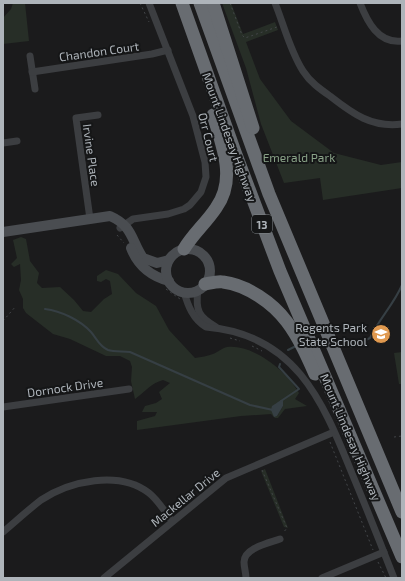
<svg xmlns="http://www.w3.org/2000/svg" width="405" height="581" viewBox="0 0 405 581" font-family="'Exo 2',sans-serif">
<rect width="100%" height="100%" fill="#1b1b1c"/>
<g fill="#272e27" fill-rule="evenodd">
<polygon points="13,3 25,3 29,41 3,44 3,18 11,9"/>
<polygon points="222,3 231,3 243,34 275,22 278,30 246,42 260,79 291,121 334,153 381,165 402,162 402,188 323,200 320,178 284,183 261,124 246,68"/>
<path d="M21,237L26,239L30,261L39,273L37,283L42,288L60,287L74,300L83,311L91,312L104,299L112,294L110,281L106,279L101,282L97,281V276L106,270L118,274L136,293L156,306L169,330L195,358C201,357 208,356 213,354C218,352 222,348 227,347C253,344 287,371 299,393L295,399L307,406L285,409L278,418H275L271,414L241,416L137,430V421L155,416L157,412H142L145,406L156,403L162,399L159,392L170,383L163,380C151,383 145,392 135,399L131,381L132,367L130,361L120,356H106L70,339L53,334L26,313L23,308V299L19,290L21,280L20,264L14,267L11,264L17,258L13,240ZM279,403L283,406L277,416H274L275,404Z"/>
<polygon points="402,352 402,384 399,384 394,353"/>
<polygon points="265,469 288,528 284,527 261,471"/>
</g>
<polygon fill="#363f44" points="281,400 283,401 283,406 277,416 274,417 271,410 272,406"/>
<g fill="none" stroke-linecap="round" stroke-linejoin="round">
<g stroke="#363f44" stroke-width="2">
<path d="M45,309C61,311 80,320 91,332C97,339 99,346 108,350C114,352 123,351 130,352L250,405L273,410"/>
<path d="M351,347L370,338C379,319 394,304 402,285"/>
<polyline points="288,350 296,346"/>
<polyline points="280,364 279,367 299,389 281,401"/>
</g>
<g stroke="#424548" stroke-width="1" stroke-dasharray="2 3" stroke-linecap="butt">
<polyline points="140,3 149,22"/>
<polyline points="230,3 242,35 245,38 277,27"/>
<polyline points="117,235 124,243"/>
<polyline points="166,289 180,299"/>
<polyline points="3,321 16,306"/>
<polyline points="230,338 240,341"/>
<polyline points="252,346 262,351"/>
<polyline points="394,437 402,436"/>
<polyline points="330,442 373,550"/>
<polyline points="262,470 287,528 283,533"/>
<polyline points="378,562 386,578"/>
</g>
<g stroke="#3c3e41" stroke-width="7">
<path d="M275,3C284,25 290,51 303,71C310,82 320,89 330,96C353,114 372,128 402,124"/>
<path d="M360,3C367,21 378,44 402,41"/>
<polyline points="30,56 35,89"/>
<polyline points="32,72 152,54 168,50"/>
<polyline points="3,143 17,141"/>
<polyline points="90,219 76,118 98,115"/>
<polyline points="120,228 133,219 168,214 184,209 190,205 201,192 206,177 205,162 193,116 149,3"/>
<path d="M198,290C195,311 199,317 216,327"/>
<path d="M184,292C188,306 193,319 206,327C294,334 322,399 351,471C366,507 380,542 394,578"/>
<polyline points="3,407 129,389"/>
<path d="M3,532C16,521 28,510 41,500C70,481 119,470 149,493C158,500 165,512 172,521"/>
<polyline points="104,578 226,478 334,432"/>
<path d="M246,578C246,573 244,567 244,562C244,548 269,543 280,539"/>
<polyline points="322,578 384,552"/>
</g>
<g stroke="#4a4d51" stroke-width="10">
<path d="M3,232L110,216C133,226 131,240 143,258L157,263L169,260"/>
<path d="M131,248C138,266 150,276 169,281"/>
<circle cx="188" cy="271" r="22"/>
</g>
<g stroke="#686c71" stroke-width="13">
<polyline points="182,3 235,152 280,271 402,557"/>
<polyline points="200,3 269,194 402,512"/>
<polyline points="213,3 253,128"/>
<path d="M184,249C193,234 206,223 216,208C237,179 222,145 213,115"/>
<path d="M205,284C211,283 218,281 223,282C247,285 273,303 287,322C299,338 307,356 315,374"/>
</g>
</g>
<defs>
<g id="school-disc" transform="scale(1)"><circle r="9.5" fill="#e0994f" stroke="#151617"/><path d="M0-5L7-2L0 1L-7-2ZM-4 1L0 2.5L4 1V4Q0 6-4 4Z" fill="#fff"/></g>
</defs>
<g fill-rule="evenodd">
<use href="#school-disc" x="381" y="334"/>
</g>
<g text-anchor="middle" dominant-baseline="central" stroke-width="4" stroke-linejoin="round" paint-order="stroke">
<rect fill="#151617" stroke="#808589" stroke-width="1" x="252" y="215" width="20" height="18" rx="3"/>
<g font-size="11" font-weight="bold" fill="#aeb4ba">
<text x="262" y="224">13</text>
</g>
<g font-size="12" fill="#aeb4ba" stroke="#151617">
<text transform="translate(99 51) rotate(-8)">Chandon Court</text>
<text transform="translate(209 137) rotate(76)">Orr Court</text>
<text transform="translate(230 137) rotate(70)">Mount Lindesay Highway</text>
<text transform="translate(92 155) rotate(82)">Irvine Place</text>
<text transform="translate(65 387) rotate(-8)">Dornock Drive</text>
<text transform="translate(351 437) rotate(67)">Mount Lindesay Highway</text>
<text transform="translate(185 497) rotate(-39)">Mackellar Drive</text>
</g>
<g font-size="12" fill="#8aa388" stroke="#151617">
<text x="299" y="157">Emerald Park</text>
</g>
<g font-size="12" fill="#aeb4ba" stroke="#151617" text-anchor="end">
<text x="367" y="327">Regents Park<tspan x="367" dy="14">State School</tspan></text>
</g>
</g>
<rect width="405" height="581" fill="none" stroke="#aeb4ba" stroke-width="8"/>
</svg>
